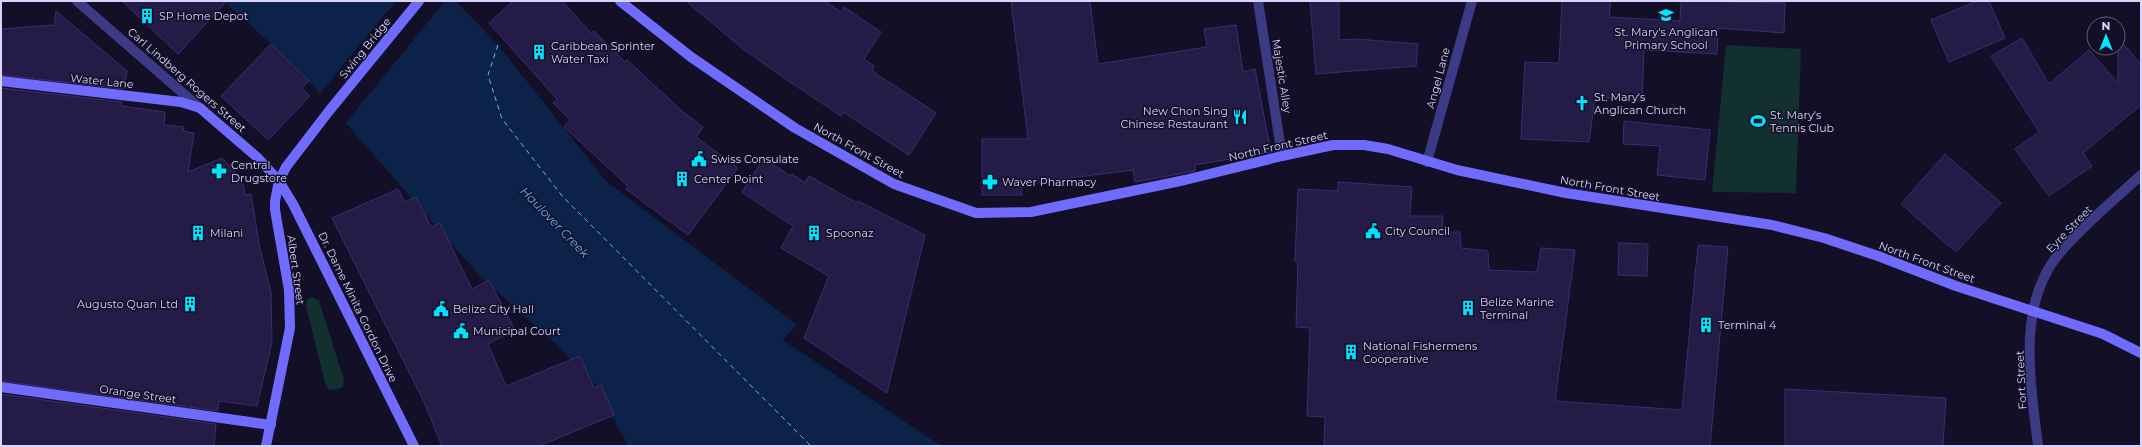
<svg xmlns="http://www.w3.org/2000/svg" width="2142" height="447" viewBox="0 0 2142 447" font-family="Montserrat,sans-serif">
<rect width="100%" height="100%" fill="#130f26"/>
<g fill="#12302f">
<polygon points="1726,45 1801,49 1796,193 1712,192"/>
<polygon points="313,297 319,301 344,380 343,387 336,390 328,389 325,383 306,305 307,299"/>
</g>
<polygon fill="#0c2248" points="224,1 456,1 498,45 606,181 797,325 783,340 941,446 628,446 595,384 558,346 481,277 313,86 270,43"/>
<polygon fill="#130f26" points="396,1 445,1 345,124 318,96"/>
<g fill="none" stroke-linecap="round" stroke-linejoin="round">
<polyline stroke="#62b6ff" stroke-width="1" stroke-dasharray="5 4" stroke-linecap="butt" points="498,45 488,75 502,119 563,197 811,446"/>
</g>
<g fill="#241b47" stroke="#3b2d73">
<polygon points="122,1 227,1 178,54"/>
<polygon points="513,1 562,1 591,33 594,31 625,62 627,60 683,112 703,127 696,137 738,168 688,235 626,189 628,186 564,127 570,120 553,103 557,99 489,23"/>
<polygon points="686,1 825,1 841,12 844,7 881,32 864,59 874,66 872,71 936,113 909,155 843,112 841,116 787,80 743,49"/>
<polygon points="1011,1 1090,1 1098,64 1207,47 1204,29 1236,25 1243,72 1255,69 1271,152 1195,165 1195,171 1135,182 1133,170 1022,184 1022,195 982,195 982,139 1028,139"/>
<polygon points="1310,1 1339,1 1339,40 1357,39 1418,44 1416,66 1316,74"/>
<polygon points="1562,1 1611,1 1609,17 1680,21 1681,1 1785,3 1784,33 1718,28 1717,54 1644,50 1642,101 1595,97 1589,142 1521,139 1525,62 1559,63"/>
<polygon points="1977,1 1989,1 2005,38 1949,62 1931,20"/>
<polygon points="56,11 127,71 124,89 1,75 1,29 54,25"/>
<polygon points="2022,38 2049,84 2089,50 2118,83 2118,38 2141,64 2141,105 2083,153 2092,166 2049,196 2015,149 2039,132 1991,56"/>
<polygon points="271,44 309,81 302,88 310,96 268,140 221,96"/>
<polygon points="1,88 122,102 121,106 165,112 164,125 184,127 183,131 194,133 188,172 222,158 242,179 245,195 251,194 260,249 271,292 272,342 257,406 219,401 218,411 1,381"/>
<polygon points="1624,121 1710,130 1705,180 1657,175 1660,146 1623,144"/>
<polygon points="1945,154 2001,203 1956,252 1901,204"/>
<polygon points="764,158 790,176 792,174 805,183 809,176 857,203 858,201 925,235 887,393 804,338 829,276 781,248 793,226 742,192"/>
<polygon points="1338,182 1412,187 1410,216 1443,216 1442,232 1460,232 1461,248 1488,251 1489,270 1537,272 1541,248 1575,250 1555,401 1682,410 1698,245 1728,247 1710,446 1324,446 1325,417 1307,416 1310,328 1296,327 1298,261 1295,261 1298,189 1338,191"/>
<polygon points="398,189 405,202 416,197 431,227 440,223 472,289 489,280 515,330 488,344 506,386 580,356 594,388 601,385 614,415 539,446 442,446 424,402 332,218"/>
<polygon points="1619,243 1648,244 1647,276 1618,275"/>
<polygon points="1785,389 1946,398 1943,446 1785,446"/>
<polygon points="1,394 216,424 214,446 1,446"/>
</g>
<g fill="none" stroke-linecap="round" stroke-linejoin="round">
<g stroke="#3d3a85" stroke-width="10">
<polyline points="77,1 200,108"/>
<polyline points="1258,1 1282,156"/>
<polyline points="1427,162 1472,1"/>
<path d="M2038,446C2031,386 2016,306 2058,255C2082,226 2113,201 2141,175"/>
</g>
<g stroke="#6f6bff" stroke-width="10">
<polyline points="620,1 691,57 795,128 894,184 976,213 1031,212 1185,180 1282,156 1333,145 1364,145 1388,149 1457,170 1566,193 1772,225 1824,238 1878,256 1956,286 2103,334 2141,353"/>
<polyline points="1,81 181,102 200,108 258,158 279,181 293,204 414,446"/>
<polyline points="1,387 271,425"/>
<polyline points="266,446 290,328 289,290 275,210 275,201 279,181 286,167 329,111 419,1"/>
</g>
</g>
<defs>
<g id="school-bare" transform="scale(1.2)"><path d="M0-5L7-2L0 1L-7-2ZM-4 1L0 2.5L4 1V4Q0 6-4 4Z" fill="#00e5ff" stroke="#130f26" stroke-width="2.5" paint-order="stroke"/></g>
<g id="building-bare" transform="scale(1.2)"><path d="M-4-6H4V6H1V3H-1V6H-4ZM-2.5-4.3h1.7v1.8h-1.7ZM.8-4.3h1.7v1.8H.8ZM-2.5-1h1.7V.8h-1.7ZM.8-1h1.7V.8H.8Z" fill="#00e5ff" stroke="#130f26" stroke-width="2.5" paint-order="stroke"/></g>
<g id="church-bare" transform="scale(1.2)"><path d="M-1.2-6h2.4v3.5h3.3v2.4h-3.3V6h-2.4V-.1h-3.3v-2.4h3.3Z" fill="#00e5ff" stroke="#130f26" stroke-width="2.5" paint-order="stroke"/></g>
<g id="restaurant-bare" transform="scale(1.2)"><path d="M-5-6h1v4h1v-4h1v4h1v-4h1v5L-1.5 .5V6h-2V.5L-5-1ZM5-6V6H3V1.5H1.5Q1.5-4 5-6Z" fill="#00e5ff" stroke="#130f26" stroke-width="2.5" paint-order="stroke"/></g>
<g id="stadium-bare" transform="scale(1.2)"><path d="M0-5a6.5 5 0 1 0 0 10a6.5 5 0 1 0 0-10ZM-3.5-1.8h7v3.6h-7Z" fill="#00e5ff" stroke="#130f26" stroke-width="2.5" paint-order="stroke"/></g>
<g id="civic-bare" transform="scale(1.2)"><path d="M-.6-6.5H3V-4.5H.6V-3L4-1V1h2V6H-6V1h2V-1L-.6-3ZM-1.2 2.5V6h2.4V2.5Z" fill="#00e5ff" stroke="#130f26" stroke-width="2.5" paint-order="stroke"/></g>
<g id="pharmacy-bare" transform="scale(1.2)"><path d="M-2-6h4v4h4v4h-4v4h-4v-4h-4v-4h4Z" fill="#00e5ff" stroke="#130f26" stroke-width="2.5" paint-order="stroke"/></g>
</defs>
<g fill-rule="evenodd">
<use href="#school-bare" x="1666" y="15"/>
<use href="#building-bare" x="147" y="16"/>
<use href="#building-bare" x="539" y="52"/>
<use href="#church-bare" x="1582" y="103"/>
<use href="#restaurant-bare" x="1240" y="117"/>
<use href="#stadium-bare" x="1758" y="121"/>
<use href="#civic-bare" x="699" y="159"/>
<use href="#pharmacy-bare" x="219" y="171"/>
<use href="#building-bare" x="682" y="179"/>
<use href="#pharmacy-bare" x="990" y="182"/>
<use href="#civic-bare" x="1373" y="231"/>
<use href="#building-bare" x="198" y="233"/>
<use href="#building-bare" x="814" y="233"/>
<use href="#building-bare" x="190" y="304"/>
<use href="#building-bare" x="1468" y="308"/>
<use href="#civic-bare" x="441" y="309"/>
<use href="#building-bare" x="1706" y="325"/>
<use href="#civic-bare" x="461" y="331"/>
<use href="#building-bare" x="1351" y="352"/>
</g>
<g text-anchor="middle" dominant-baseline="central" stroke-width="3" stroke-linejoin="round" paint-order="stroke">
<g font-size="11" fill="#d9d4ff" stroke="#130f26" text-anchor="start">
<text x="159" y="16">SP Home Depot</text>
<text x="1666" y="32" text-anchor="middle">St. Mary's Anglican<tspan x="1666" dy="13">Primary School</tspan></text>
<text x="551" y="46">Caribbean Sprinter<tspan x="551" dy="13">Water Taxi</tspan></text>
<text x="1594" y="97">St. Mary's<tspan x="1594" dy="13">Anglican Church</tspan></text>
<text x="1228" y="111" text-anchor="end">New Chon Sing<tspan x="1228" dy="13">Chinese Restaurant</tspan></text>
<text x="1770" y="115">St. Mary's<tspan x="1770" dy="13">Tennis Club</tspan></text>
<text x="711" y="159">Swiss Consulate</text>
<text x="231" y="165">Central<tspan x="231" dy="13">Drugstore</tspan></text>
<text x="694" y="179">Center Point</text>
<text x="1002" y="182">Waver Pharmacy</text>
<text x="1385" y="231">City Council</text>
<text x="210" y="233">Milani</text>
<text x="826" y="233">Spoonaz</text>
<text x="1480" y="302">Belize Marine<tspan x="1480" dy="13">Terminal</tspan></text>
<text x="178" y="304" text-anchor="end">Augusto Quan Ltd</text>
<text x="453" y="309">Belize City Hall</text>
<text x="1718" y="325">Terminal 4</text>
<text x="473" y="331">Municipal Court</text>
<text x="1363" y="346">National Fishermens<tspan x="1363" dy="13">Cooperative</tspan></text>
</g>
<g font-size="11" fill="#d9d4ff" stroke="#130f26">
<text transform="translate(365 48) rotate(-51)">Swing Bridge</text>
<text transform="translate(1282 76) rotate(81)">Majestic Alley</text>
<text transform="translate(1438 78) rotate(-75)">Angel Lane</text>
<text transform="translate(187 80) rotate(41)">Carl Lindberg Rogers Street</text>
<text transform="translate(102 81) rotate(6)">Water Lane</text>
<text transform="translate(1278 146) rotate(-13)">North Front Street</text>
<text transform="translate(859 150) rotate(29)">North Front Street</text>
<text transform="translate(1610 188) rotate(10)">North Front Street</text>
<text transform="translate(2069 229) rotate(-46)">Eyre Street</text>
<text transform="translate(1927 262) rotate(20)">North Front Street</text>
<text transform="translate(296 270) rotate(82)">Albert Street</text>
<text transform="translate(358 307) rotate(64)">Dr. Dame Minita Gordon Drive</text>
<text transform="translate(2021 380) rotate(-93)">Fort Street</text>
<text transform="translate(138 394) rotate(8)">Orange Street</text>
</g>
<g font-size="12" font-style="italic" fill="#62b6ff" stroke="#130f26">
<text transform="translate(555 222) rotate(46)">Haulover Creek</text>
</g>
</g>
<rect width="2142" height="447" fill="none" stroke="#d9d4ff" stroke-width="4"/>
<g transform="translate(2106 36)"><circle r="19" fill="#130f26" stroke="#625e7d"/>
<path d="M0-3L7 15L0 10L-7 15Z" fill="#00e5ff"/>
<text y="-6" font-size="11" font-weight="bold" text-anchor="middle" fill="#d9d4ff">N</text>
</g>
</svg>
